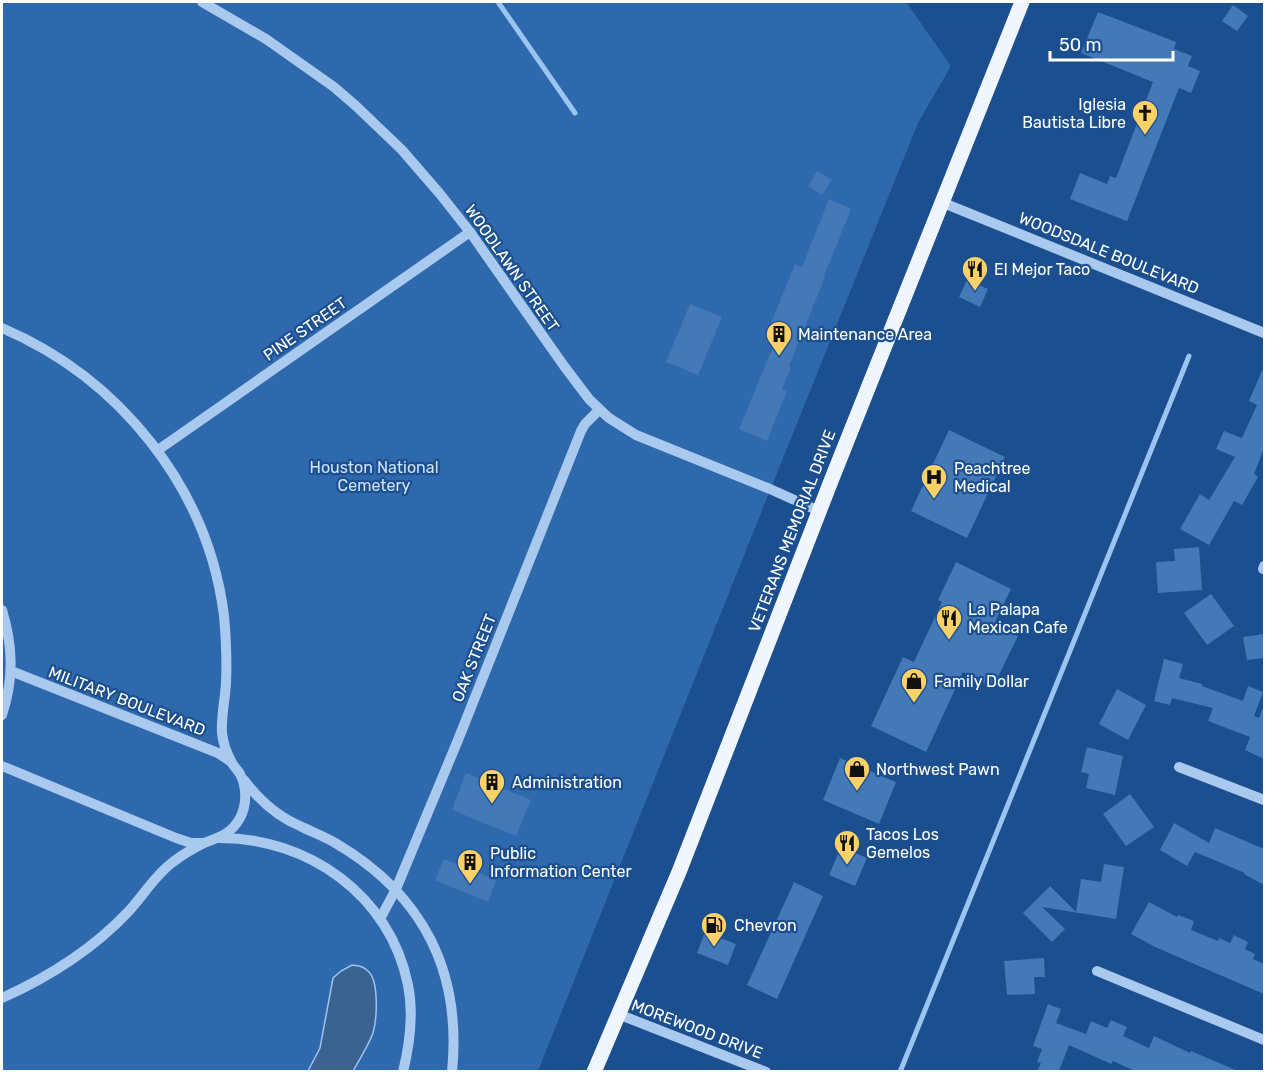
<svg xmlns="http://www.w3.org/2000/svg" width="1266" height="1073" viewBox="0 0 1266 1073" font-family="Rubik,sans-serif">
<rect width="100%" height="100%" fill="#1b4f8f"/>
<polygon fill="#2e69ad" points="2,2 906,2 951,66 918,123 767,498 538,1071 2,1072"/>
<path fill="#3c6290" stroke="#9cc4f0" stroke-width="1.5" d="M352,965C359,966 364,966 369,972C379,983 377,1019 373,1033C368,1046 360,1059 353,1071H308L320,1048L333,978L341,971Z"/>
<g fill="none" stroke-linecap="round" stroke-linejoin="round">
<g stroke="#9cc4f0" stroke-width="5">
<polyline points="498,2 575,113"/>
<polyline points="900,1072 1189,356"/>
</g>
</g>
<g fill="#4478b7">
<polygon points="1233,5 1248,16 1237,31 1222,21"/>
<polygon points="1098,12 1176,42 1174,49 1192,56 1188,66 1200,71 1191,93 1179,88 1127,221 1070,199 1080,173 1107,184 1110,176 1116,178 1153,82 1081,53"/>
<polygon points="817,171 832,180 822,195 808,186"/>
<polygon points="829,199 851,209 824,276 825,277 789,366 791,367 782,389 787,391 767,441 739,429 776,340 766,336 795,264 802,267"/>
<polygon points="967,280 988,289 980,307 959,297"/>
<polygon points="690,304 722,317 698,375 666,362"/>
<polygon points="1264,366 1264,448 1254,474 1258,477 1242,505 1234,501 1209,545 1180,529 1200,494 1209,500 1235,457 1216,449 1224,431 1242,438 1257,405 1249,401"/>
<polygon points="949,430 1005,457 967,538 911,511"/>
<polygon points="1199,547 1202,590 1158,593 1156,562 1175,561 1174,549"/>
<polygon points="956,562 1011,589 994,624 1018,636 993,687 963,672 926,752 871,726 903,657 914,662 942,602 938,600"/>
<polygon points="1211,594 1234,626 1207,645 1184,613"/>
<polygon points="1264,634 1264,658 1247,660 1243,637"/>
<polygon points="1164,659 1183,664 1179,678 1202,684 1202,686 1243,701 1248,686 1263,692 1254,716 1259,718 1264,705 1264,759 1245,750 1250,737 1208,721 1213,708 1172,698 1170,705 1154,701"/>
<polygon points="1117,689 1146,705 1128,740 1099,724"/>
<polygon points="1087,747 1123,756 1115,795 1086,788 1089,774 1081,772"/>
<polygon points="840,758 896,782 879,824 823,800"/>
<polygon points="466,773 531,800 516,836 452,810"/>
<polygon points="1130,794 1154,827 1126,846 1103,814"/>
<polygon points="1174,823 1209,843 1215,828 1264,849 1264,885 1244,874 1245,873 1195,852 1187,866 1160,850"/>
<polygon points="841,847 867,858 855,886 829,875"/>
<polygon points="444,859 496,880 488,902 435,880"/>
<polygon points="1104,864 1124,867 1116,919 1042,907 1065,929 1052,942 1023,913 1050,886 1076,912 1081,879 1101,882"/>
<polygon points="794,882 823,896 777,999 747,985"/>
<polygon points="1149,902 1177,917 1178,915 1194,921 1191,930 1218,941 1219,938 1230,943 1234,935 1248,942 1245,949 1255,954 1253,959 1264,964 1264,994 1155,947 1131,934"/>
<polygon points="705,932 736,944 728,965 697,953"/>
<polygon points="1044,958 1045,977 1034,977 1035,994 1007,995 1004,961"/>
<polygon points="1048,1004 1061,1009 1056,1023 1086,1034 1091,1021 1107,1028 1111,1020 1127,1027 1123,1036 1149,1048 1154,1036 1190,1053 1191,1051 1238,1071 1135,1071 1113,1061 1111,1064 1069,1045 1059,1071 1037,1071 1041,1063 1037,1062 1042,1049 1033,1046"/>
</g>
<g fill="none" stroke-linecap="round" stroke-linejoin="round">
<g stroke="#a9c9ee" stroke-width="10">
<polyline points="202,2 266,39 334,87 356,106 402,150 440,194 470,232 564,366 589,399 609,418 636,435 770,489 819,511"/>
<polyline points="941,202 1264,333"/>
<path d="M2,328C119,378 208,487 224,616C226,638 227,661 226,683C225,700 221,716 222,733C223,743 227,754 232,763C234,767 238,770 240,774C247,787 247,805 240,818C231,834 220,837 204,843C194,848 183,854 173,862C155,875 143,896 128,912C92,950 49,977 2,998"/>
<polyline points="158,450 470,232"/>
<polyline points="1263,569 1264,566"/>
<path d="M2,610C13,646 14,679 2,715"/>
<polyline points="11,671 218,753 230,761"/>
<polyline points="2,766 176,838 191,843 202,843"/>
<polyline points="1179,767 1264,800"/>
<path d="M244,780C259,800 276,816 300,826C312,832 326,837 337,844C423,895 462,972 452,1072"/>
<path d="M220,838C308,838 390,895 408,985C414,1014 410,1043 403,1072"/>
<polyline points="380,919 396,889 458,740 581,431 585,424 599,410"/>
<polyline points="1097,971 1264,1040"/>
<polyline points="618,1014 766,1072"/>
</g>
<polyline stroke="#f0f6ff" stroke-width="15" points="594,1072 679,872 831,481 1022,2"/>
</g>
<defs>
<g id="church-pin" transform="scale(1.35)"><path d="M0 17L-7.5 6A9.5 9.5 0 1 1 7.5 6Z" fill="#ffd166" stroke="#1b4f8f"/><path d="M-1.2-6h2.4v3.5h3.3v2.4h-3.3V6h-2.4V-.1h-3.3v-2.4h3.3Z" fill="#111"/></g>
<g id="restaurant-pin" transform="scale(1.35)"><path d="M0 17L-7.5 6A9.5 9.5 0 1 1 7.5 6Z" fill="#ffd166" stroke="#1b4f8f"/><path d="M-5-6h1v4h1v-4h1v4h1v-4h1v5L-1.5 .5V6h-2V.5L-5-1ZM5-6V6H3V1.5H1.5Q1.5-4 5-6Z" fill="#111"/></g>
<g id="building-pin" transform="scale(1.35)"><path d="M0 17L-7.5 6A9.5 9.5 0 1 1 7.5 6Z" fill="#ffd166" stroke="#1b4f8f"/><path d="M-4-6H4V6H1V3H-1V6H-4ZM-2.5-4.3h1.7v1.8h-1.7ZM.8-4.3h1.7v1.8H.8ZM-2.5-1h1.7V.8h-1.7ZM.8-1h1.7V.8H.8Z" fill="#111"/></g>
<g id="hospital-pin" transform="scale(1.35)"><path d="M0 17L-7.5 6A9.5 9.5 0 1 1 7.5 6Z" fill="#ffd166" stroke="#1b4f8f"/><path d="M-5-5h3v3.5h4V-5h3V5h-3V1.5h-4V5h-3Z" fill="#111"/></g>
<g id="shop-pin" transform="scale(1.35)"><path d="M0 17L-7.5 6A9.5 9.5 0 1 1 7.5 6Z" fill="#ffd166" stroke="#1b4f8f"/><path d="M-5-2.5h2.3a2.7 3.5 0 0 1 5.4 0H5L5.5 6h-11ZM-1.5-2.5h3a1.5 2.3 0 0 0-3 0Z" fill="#111"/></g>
<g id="fuel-pin" transform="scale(1.35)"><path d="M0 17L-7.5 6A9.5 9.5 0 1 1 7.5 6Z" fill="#ffd166" stroke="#1b4f8f"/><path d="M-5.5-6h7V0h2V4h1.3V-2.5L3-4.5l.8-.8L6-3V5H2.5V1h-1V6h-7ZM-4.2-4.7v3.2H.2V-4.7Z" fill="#111"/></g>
</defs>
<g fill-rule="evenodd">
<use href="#church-pin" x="1145" y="113"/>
<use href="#restaurant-pin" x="975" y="269"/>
<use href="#building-pin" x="779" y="334"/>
<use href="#hospital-pin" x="934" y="477"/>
<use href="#restaurant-pin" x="949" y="618"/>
<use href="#shop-pin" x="914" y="681"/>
<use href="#shop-pin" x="857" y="769"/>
<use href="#building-pin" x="492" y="782"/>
<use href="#restaurant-pin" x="847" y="843"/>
<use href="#building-pin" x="470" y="862"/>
<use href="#fuel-pin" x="714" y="925"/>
</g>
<g text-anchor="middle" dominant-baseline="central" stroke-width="4.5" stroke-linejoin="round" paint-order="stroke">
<g font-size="16" fill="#fff" stroke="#1b4f8f" text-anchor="start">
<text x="1126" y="104" text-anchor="end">Iglesia<tspan x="1126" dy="18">Bautista Libre</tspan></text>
<text x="994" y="269">El Mejor Taco</text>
<text x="798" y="334">Maintenance Area</text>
<text x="954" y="468">Peachtree<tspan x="954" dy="18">Medical</tspan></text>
<text x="968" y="609">La Palapa<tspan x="968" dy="18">Mexican Cafe</tspan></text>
<text x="934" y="681">Family Dollar</text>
<text x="876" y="769">Northwest Pawn</text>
<text x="512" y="782">Administration</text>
<text x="866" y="834">Tacos Los<tspan x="866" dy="18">Gemelos</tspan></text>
<text x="490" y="853">Public<tspan x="490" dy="18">Information Center</tspan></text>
<text x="734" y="925">Chevron</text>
</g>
<g font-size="16" fill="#fff" stroke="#1b4f8f">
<text transform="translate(1109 253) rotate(22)">WOODSDALE BOULEVARD</text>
<text transform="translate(512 268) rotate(55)">WOODLAWN STREET</text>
<text transform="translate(305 329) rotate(-35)">PINE STREET</text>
<text transform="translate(792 531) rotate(-69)">VETERANS MEMORIAL DRIVE</text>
<text transform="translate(474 658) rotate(-68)">OAK STREET</text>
<text transform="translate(127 701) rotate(21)">MILITARY BOULEVARD</text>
<text transform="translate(697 1029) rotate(21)">MOREWOOD DRIVE</text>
</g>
<g font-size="16" fill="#cfe3fa" stroke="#1b4f8f">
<text x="374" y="467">Houston National<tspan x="374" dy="18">Cemetery</tspan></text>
</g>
</g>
<rect width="1266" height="1073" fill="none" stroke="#ffffff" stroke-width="6"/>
<path d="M1050 51v9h123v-9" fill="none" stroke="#ffffff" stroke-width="3"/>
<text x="1059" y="51" font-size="18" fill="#ffffff" stroke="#1b4f8f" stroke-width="4.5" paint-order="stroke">50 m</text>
</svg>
